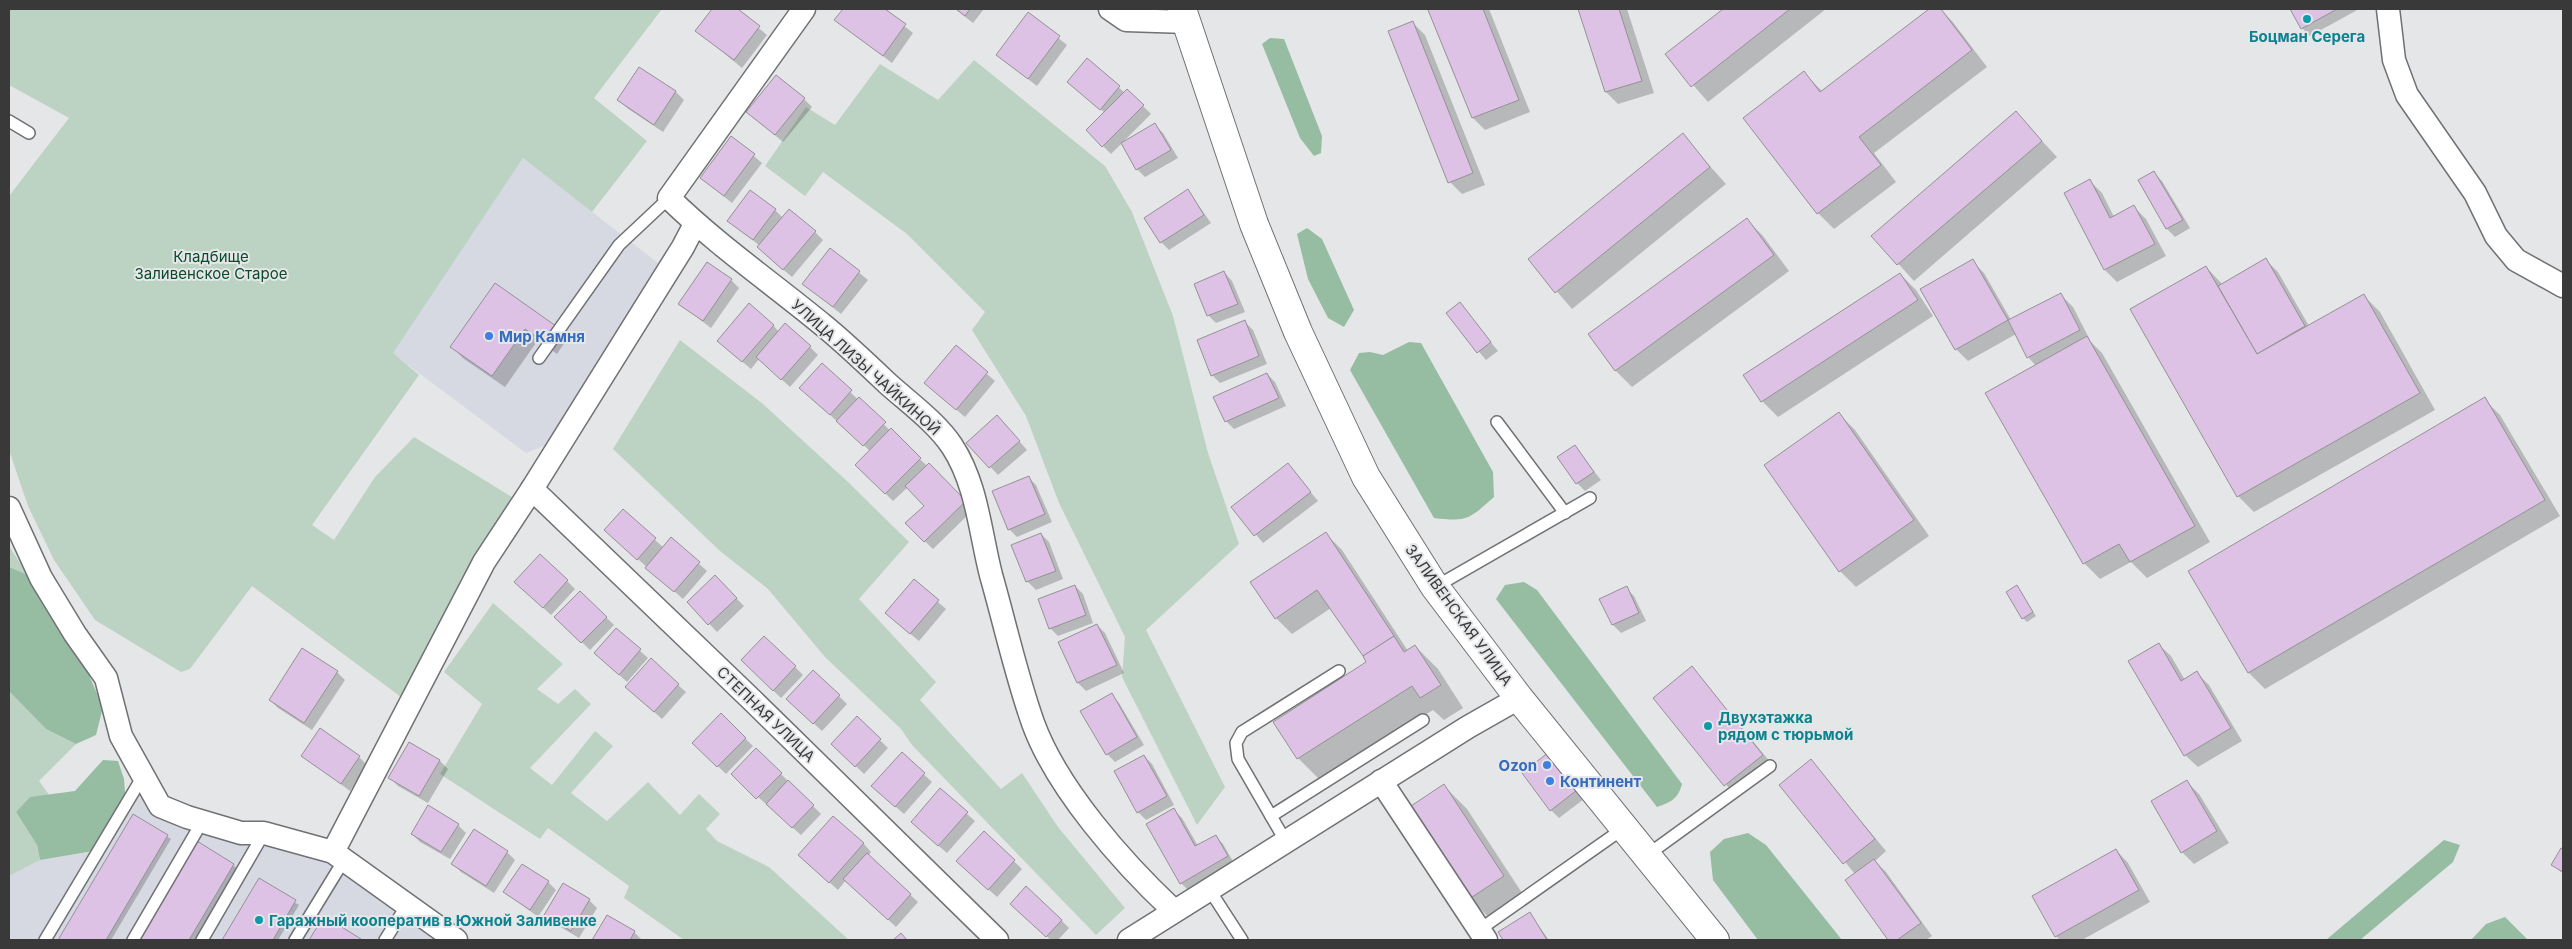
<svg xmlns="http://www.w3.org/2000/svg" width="2572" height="949" viewBox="0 0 2572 949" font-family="Inter,sans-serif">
<rect width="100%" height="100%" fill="#e5e6e8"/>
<g fill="#d6d8e2">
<polygon points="523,158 663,267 544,446 526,453 392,353"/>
<polygon points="143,776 160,806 308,845 456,940 9,940 9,876 40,860 99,850"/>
</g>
<g fill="#bcd3c3">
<polygon points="9,9 662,9 594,98 647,141 592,212 523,158 393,353 419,375 312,525 334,540 375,477 414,437 512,497 461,579 401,697 252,586 190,669 181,672 95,620 54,560 28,506 9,450 9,196 69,118 9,85"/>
<polygon points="974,60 1105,166 1132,212 1173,316 1208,453 1239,544 1146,630 1225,787 1197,825 1122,677 1125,637 1059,503 1026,416 972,330 985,312 907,234 823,172 805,196 765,166 806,107 835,125 880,64 938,100"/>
<polygon points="680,340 763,404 848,482 909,542 859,599 936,682 920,700 1001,789 1022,773 1058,827 1125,908 1096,935 912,745 901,729 825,657 768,589 720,551 613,449"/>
<polygon points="9,546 28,575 9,567"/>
<polygon points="493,603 563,664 537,689 558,704 575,689 591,704 530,768 552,785 595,731 613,746 571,793 607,821 648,782 680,815 699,794 720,814 706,829 717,841 769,867 849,940 684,940 624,898 629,886 548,828 540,839 440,774 482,704 444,672"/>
<polygon points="9,691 46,729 76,744 39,781 50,796 30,797 16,812 37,845 40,860 9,876"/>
</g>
<g fill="#96bca2">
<polygon points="1270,38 1284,39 1322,136 1321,153 1314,156 1300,138 1262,44"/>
<polygon points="1307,228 1322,239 1354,310 1344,327 1328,318 1308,279 1297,234"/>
<path d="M1409,342L1421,343L1493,472L1494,497C1469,519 1468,522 1434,518L1350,370L1359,353L1370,352L1383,355Z"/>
<polygon points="9,567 28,575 62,634 88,673 103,707 96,735 76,744 46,729 9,691"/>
<path d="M1524,582L1537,590L1682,784C1678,799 1671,802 1657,807L1496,599L1505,585Z"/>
<polygon points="103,760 118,761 124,779 126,805 99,850 40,860 37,845 16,812 30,797 75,791"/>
<polygon points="1748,833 1766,845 1842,940 1758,940 1713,880 1710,852 1724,839"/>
<polygon points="2444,840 2460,845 2453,862 2360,940 2326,940"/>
<polygon points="2505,917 2528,940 2471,940 2486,924"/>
</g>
<g fill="#0003">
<polygon points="714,9 736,9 767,35 742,68 697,31"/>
<polygon points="844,9 883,9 913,33 892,63 836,20"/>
<polygon points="955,9 984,9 973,23"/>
<polygon points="1435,9 1489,9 1530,112 1485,130 1473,118 1430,10"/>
<polygon points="1580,9 1627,9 1654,93 1618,104 1606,92"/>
<polygon points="1725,9 1826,9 1708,102 1667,55"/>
<polygon points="1932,9 1940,9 1952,21 1987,67 1874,153 1896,182 1834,229 1818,213 1804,73 1823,92"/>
<polygon points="2292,9 2359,9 2310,36 2302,28"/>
<polygon points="1028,14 1067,45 1037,86 1006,62"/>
<polygon points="1413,23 1425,35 1485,185 1462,194 1450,182"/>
<polygon points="1087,60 1125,93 1127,90 1151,114 1111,154 1087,130 1105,113 1077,89"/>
<polygon points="640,68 676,92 684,100 663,132 627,108 619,100"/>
<polygon points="804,99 812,107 783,142 747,112"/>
<polygon points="2016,113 2057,157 1914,281 1873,236"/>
<polygon points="1155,125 1163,133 1178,158 1145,177 1137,169"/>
<polygon points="1682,135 1726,184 1572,309 1529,259"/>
<polygon points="731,137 762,163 732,203 701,178"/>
<polygon points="2154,173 2162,181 2190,228 2175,237 2167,229 2139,181"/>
<polygon points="2090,181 2102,193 2114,217 2134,207 2146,219 2166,256 2117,282 2105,270 2065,193"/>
<polygon points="1188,191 1211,223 1169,250 1161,242"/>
<polygon points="775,210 783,218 815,232 823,240 792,277 766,255 760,246 729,221"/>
<polygon points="1747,220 1763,236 1789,271 1632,387 1616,371 1590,335"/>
<polygon points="830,249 868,280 841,314 804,284"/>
<polygon points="2266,260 2278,272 2309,326 2364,296 2380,312 2435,410 2254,512 2238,496 2206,267 2223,285"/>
<polygon points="1972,261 1984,273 2011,320 2061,295 2073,307 2091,342 2102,353 2210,542 2147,578 2131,562 2100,579 2084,563 2036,366 2028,357 2016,334 1968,361 1956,349"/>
<polygon points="1224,272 1232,281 1245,312 1216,323 1208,315"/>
<polygon points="1900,274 1916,290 1933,316 1778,417 1762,401"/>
<polygon points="731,280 739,288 711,328 680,304"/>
<polygon points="495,285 555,327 567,339 557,354 538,340 505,387 464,359 452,347"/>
<polygon points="1460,304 1498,351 1486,360 1447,313"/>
<polygon points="1245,322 1253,330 1267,364 1220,383 1212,375"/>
<polygon points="773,325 779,332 810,347 818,355 790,387 759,359 751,369 718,341"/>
<polygon points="956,347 995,381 965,417 934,391"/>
<polygon points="822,365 973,510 933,549 907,524 926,506 908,487 893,501 857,465 870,451 809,396"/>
<polygon points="1267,374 1275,382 1286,406 1234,429 1226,421"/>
<polygon points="2484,399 2500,415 2560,516 2265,689 2249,673 2189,571"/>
<polygon points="1839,414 1855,430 1929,536 1856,587 1840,571 1766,465"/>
<polygon points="1005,425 1027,450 998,475 968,443"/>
<polygon points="1575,447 1601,480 1585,491 1577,483"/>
<polygon points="1288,465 1318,501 1263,543 1233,507"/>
<polygon points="1028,477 1036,485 1052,522 1017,537 1009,529"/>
<polygon points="623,511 664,548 671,539 707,571 683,599 614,538"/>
<polygon points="1041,534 1049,542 1063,579 1036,590 1028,582 1013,545"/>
<polygon points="1326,534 1342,550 1408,651 1415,646 1438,669 1463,708 1444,720 1433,710 1321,781 1298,758 1368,663 1331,608 1292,634 1276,618"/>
<polygon points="715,577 744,606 717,632 689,602"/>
<polygon points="567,581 575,589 551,615 524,590"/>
<polygon points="914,581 946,609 919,641 895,621"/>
<polygon points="1075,586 1083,594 1093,623 1058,636 1050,628"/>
<polygon points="2017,587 2036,616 2027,622 2023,618"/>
<polygon points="1626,588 1634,596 1646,621 1621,633 1613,625"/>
<polygon points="580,592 614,625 590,650 556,617"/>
<polygon points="1097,625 1105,633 1124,673 1086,691 1078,683 1059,643"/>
<polygon points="616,629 648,658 627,682 595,653"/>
<polygon points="2158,644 2171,656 2185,680 2197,673 2209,685 2242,741 2198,767 2185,755 2130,661"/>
<polygon points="795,667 803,675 781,698 750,668"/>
<polygon points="1692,668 1771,763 1733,793 1655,698"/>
<polygon points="813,671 847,704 822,731 796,707"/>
<polygon points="337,672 345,680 312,730 278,708 270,700"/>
<polygon points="678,685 686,692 662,719 635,695"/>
<polygon points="1111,695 1119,703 1144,745 1115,762 1107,754 1082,712"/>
<polygon points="721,715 753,746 726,774 694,743"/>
<polygon points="857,718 888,748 864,774 833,744"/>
<polygon points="410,744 440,761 448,769 428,803 398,786 390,778"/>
<polygon points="756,749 821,814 801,835 732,774"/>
<polygon points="902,754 932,782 904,814 881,794"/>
<polygon points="1549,754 1584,799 1559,818 1551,810"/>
<polygon points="303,756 359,757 367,765 350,791"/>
<polygon points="1144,756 1152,764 1174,805 1146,820 1138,812"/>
<polygon points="1811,761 1886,851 1875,861 1886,872 1932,936 1926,940 1889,940 1846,880 1855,874 1781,785"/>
<polygon points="2187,782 2199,794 2229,843 2194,864 2182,852"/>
<polygon points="1444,786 1467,809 1526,899 1492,921 1470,898"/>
<polygon points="940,790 975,821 947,853 920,830"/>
<polygon points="1174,810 1182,818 1198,846 1215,836 1223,844 1235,865 1189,891 1181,883"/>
<polygon points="133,816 171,839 111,940 60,940"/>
<polygon points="834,818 864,844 871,852 868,856 918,902 896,927 846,880 838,890 808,863"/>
<polygon points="458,825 466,833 450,859 420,842 412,834"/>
<polygon points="474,831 507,852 515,860 494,893 461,872 453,864"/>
<polygon points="984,833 1022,869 997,897 966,869"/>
<polygon points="197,843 237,868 195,940 141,940"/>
<polygon points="2561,849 2563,850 2563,870 2561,869 2561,872 2563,874 2553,865"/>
<polygon points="2116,850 2128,863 2150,902 2082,940 2060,940 2056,936"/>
<polygon points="259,880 299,905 278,940 224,940"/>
<polygon points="548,882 556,890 538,917 505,892"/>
<polygon points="589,900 597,908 579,938 554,923 546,915"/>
<polygon points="1019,912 1061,920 1069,928 1058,940 1051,940"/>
<polygon points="1530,914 1549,940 1504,940 1499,932"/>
<polygon points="607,916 634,932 642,940 593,940"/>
</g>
<g fill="#ddc2e5" stroke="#949294">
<polygon points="712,9 738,9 760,26 734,60 695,31"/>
<polygon points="843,9 885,9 906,24 883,56 834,20"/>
<polygon points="956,9 970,9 965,16"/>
<polygon points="1431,9 1483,9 1519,100 1472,118 1428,10"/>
<polygon points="1578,9 1619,9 1642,81 1605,92"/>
<polygon points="1723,9 1790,9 1691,87 1665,54"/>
<polygon points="1929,9 1941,9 1972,50 1859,137 1881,165 1817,214 1743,118 1804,71 1820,92"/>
<polygon points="2290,9 2337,9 2301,29"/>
<polygon points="1028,12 1060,36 1028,79 996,55"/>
<polygon points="1413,21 1473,173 1448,183 1388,31"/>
<polygon points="1087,58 1120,86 1100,110 1067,82"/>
<polygon points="639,67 676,91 654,125 617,100"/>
<polygon points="776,75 805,98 775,135 746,112"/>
<polygon points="1127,89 1144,105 1102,147 1086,130"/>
<polygon points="2016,111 2042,141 1897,265 1871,236"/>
<polygon points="1155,123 1171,150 1136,170 1121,143"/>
<polygon points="1683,133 1710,167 1555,293 1528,259"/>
<polygon points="731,136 755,154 724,196 700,178"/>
<polygon points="2154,171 2183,220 2166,229 2138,180"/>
<polygon points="2090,179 2110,218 2134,205 2155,244 2104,270 2064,193"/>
<polygon points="1188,189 1204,215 1160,243 1144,218"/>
<polygon points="750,190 776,209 753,240 727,221"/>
<polygon points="789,209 816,231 783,270 757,247"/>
<polygon points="1747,218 1774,255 1615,371 1588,334"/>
<polygon points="830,248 860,271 833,307 802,284"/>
<polygon points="2266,258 2305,326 2257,354 2218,286"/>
<polygon points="1973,259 2008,320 1955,350 1920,289"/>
<polygon points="707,262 732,279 703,321 678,304"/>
<polygon points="2206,266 2257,354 2364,294 2420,393 2237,497 2130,309"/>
<polygon points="1224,271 1238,304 1207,316 1194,284"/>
<polygon points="1900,273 1918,300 1761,402 1743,375"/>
<polygon points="495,283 556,326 544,342 525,329 492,376 450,347"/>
<polygon points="2061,293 2080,330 2027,358 2008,320"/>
<polygon points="1460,302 1491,342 1477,353 1446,313"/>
<polygon points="749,303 774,325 742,362 717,341"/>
<polygon points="1245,320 1259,356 1211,376 1197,340"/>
<polygon points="785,323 811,346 781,380 756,357"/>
<polygon points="2087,336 2195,526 2130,562 2119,544 2083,564 1985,393"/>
<polygon points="956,345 988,372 956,410 924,383"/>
<polygon points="822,363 852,390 830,415 799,388"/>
<polygon points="1267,373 1279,398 1225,422 1213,397"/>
<polygon points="859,397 886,422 863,446 836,421"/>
<polygon points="2485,397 2545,500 2248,673 2188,571"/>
<polygon points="1839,412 1914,520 1839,572 1764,465"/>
<polygon points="997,415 1020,441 989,468 966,443"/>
<polygon points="891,428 921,458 885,494 855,465"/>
<polygon points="1575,445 1594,472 1576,484 1557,457"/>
<polygon points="929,463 966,501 924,542 905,523 924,506 905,486"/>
<polygon points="1288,463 1311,492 1254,536 1231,507"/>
<polygon points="1029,476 1045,514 1008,530 992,491"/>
<polygon points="623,509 656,538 637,560 604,530"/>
<polygon points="1326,532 1394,636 1363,656 1317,590 1275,619 1250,582"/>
<polygon points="1041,533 1056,571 1026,582 1011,545"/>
<polygon points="671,537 700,562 674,592 645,568"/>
<polygon points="540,554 568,580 543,608 514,582"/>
<polygon points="715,575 737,598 708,625 687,602"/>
<polygon points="914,579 939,600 910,634 885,613"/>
<polygon points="1075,585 1086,615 1049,629 1038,599"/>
<polygon points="2017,585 2033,612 2022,619 2006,592"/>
<polygon points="1627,586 1639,613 1612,625 1599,599"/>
<polygon points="580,591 607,617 581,643 554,617"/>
<polygon points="1097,624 1117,665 1077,683 1058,642"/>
<polygon points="616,628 641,649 619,675 594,653"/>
<polygon points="764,636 796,666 773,691 741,660"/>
<polygon points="1394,636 1404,652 1415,645 1441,685 1420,698 1412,686 1297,759 1273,722 1366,662 1363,656"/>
<polygon points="2159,643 2181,681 2197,671 2231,728 2184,756 2128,661"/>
<polygon points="302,648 338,671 304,723 269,700"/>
<polygon points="651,658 679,684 654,712 625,687"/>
<polygon points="1692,666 1763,755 1724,786 1653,698"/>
<polygon points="813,670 840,695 813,724 786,699"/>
<polygon points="1112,693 1137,737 1106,755 1080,711"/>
<polygon points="721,713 746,738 717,767 692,743"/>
<polygon points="857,716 881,739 855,767 831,744"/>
<polygon points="320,728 360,756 341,784 301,756"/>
<polygon points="409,742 440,760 419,796 388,778"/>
<polygon points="756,748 782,773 756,799 731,774"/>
<polygon points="902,752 925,773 895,807 871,786"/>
<polygon points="1549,752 1577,790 1550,811 1522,773"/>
<polygon points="1144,755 1167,796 1137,813 1114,771"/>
<polygon points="1811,759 1875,839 1843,864 1779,785"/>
<polygon points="788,780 814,805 792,828 766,804"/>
<polygon points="2187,780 2217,831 2181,853 2151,801"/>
<polygon points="1444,784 1504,876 1469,899 1408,808"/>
<polygon points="940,788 968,812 938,846 911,822"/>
<polygon points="428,805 459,824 441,852 411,834"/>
<polygon points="1174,808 1195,846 1216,835 1228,856 1180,884 1146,824"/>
<polygon points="133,814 168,835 106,940 58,940"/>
<polygon points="833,816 864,843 829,883 798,855"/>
<polygon points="474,829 508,851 486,886 451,864"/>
<polygon points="984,831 1015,860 988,890 956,861"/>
<polygon points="197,841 234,864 189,940 139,940"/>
<polygon points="2561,848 2563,849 2563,872 2551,865"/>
<polygon points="2116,849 2139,890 2055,937 2032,896"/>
<polygon points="867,853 911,894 888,920 843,879"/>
<polygon points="1874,859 1921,923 1897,940 1888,940 1845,880"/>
<polygon points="522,864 549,881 530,910 503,892"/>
<polygon points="259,878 296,900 273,940 222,940"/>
<polygon points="563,883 590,899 571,931 544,915"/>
<polygon points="1026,886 1062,920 1046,937 1010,904"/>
<polygon points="1530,912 1547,940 1503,940 1498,932"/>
<polygon points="607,915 635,931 630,940 592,940"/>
<polygon points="324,916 361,939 360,940 309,940"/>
<polygon points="901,933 907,940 893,940"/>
</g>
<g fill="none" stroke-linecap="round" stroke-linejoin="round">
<g stroke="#707173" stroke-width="14">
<g id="lane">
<polyline points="9,121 29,133"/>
<polyline points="539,358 619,245 669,198"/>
<polyline points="1497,422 1565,513"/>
<polyline points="1435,587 1590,498"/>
<polyline points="1271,816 1423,720"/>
<polyline points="1286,842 1238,759 1236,743 1242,732 1339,671"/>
<polyline points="1646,856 1770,766"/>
<polyline points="1209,889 1242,940"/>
<polyline points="1479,930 1624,828"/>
<polyline points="45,940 143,776"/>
<polyline points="133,940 202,822"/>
<polyline points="202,940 264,833"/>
<polyline points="295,940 344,860"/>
<polyline points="385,940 407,905"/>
</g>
</g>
<g stroke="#707173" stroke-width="25">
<g id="street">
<path d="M804,9L669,198C717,245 772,283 823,325C845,343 866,363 887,383C908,402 936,422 952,446C977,484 980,532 991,575C1005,624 1016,675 1033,723C1057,789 1123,863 1173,910"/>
<polyline points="1110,9 1126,20 1187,22"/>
<polyline points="2388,9 2394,60 2407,95 2475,193 2496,236 2516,260 2563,286"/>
<polyline points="532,489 752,700 997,940"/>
<polyline points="9,508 41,578 75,634 106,678 121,736 160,806 187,817 241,833 264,833 333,852 456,940"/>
<polyline points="1381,781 1486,940"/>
<polyline points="333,852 484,562 532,489 683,247 695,224"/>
<polyline points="1129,940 1468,727 1519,698"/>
</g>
</g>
<g stroke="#707173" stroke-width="30">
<polyline id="secondary" points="1182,9 1254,224 1298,332 1366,477 1435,587 1519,698 1715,940"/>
</g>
<use href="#lane" stroke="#fff" stroke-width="11"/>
<use href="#street" stroke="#fff" stroke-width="22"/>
<use href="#secondary" stroke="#fff" stroke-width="28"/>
</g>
<g fill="#0f9aa8" stroke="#e5e6e8" stroke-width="2">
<circle cx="2307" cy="19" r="5"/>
<circle cx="1708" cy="726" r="5"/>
<circle cx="259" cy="920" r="5"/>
</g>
<g fill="#3f7fe0" stroke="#e5e6e8" stroke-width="2">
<circle cx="489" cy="336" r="5"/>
<circle cx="1547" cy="765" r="5"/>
<circle cx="1550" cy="781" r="5"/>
</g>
<g text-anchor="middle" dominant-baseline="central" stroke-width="4" stroke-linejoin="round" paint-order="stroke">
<g font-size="15" font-weight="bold" fill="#0d838f" stroke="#e5e6e8" text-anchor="start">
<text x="2307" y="36" text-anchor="middle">Боцман Серега</text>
<text x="1718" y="717">Двухэтажка<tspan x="1718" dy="17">рядом с тюрьмой</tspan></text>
<text x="269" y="920">Гаражный кооператив в Южной Заливенке</text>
</g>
<g font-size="15" fill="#0a4b2a" stroke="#e5e6e8">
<text x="211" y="256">Кладбище<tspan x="211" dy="17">Заливенское Старое</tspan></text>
</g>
<g font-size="15" font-weight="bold" fill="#366cbe" stroke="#e5e6e8" text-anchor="start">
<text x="499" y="336">Мир Камня</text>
<text x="1537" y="765" text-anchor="end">Ozon</text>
<text x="1560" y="781">Континент</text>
</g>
<g font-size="15" fill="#39393a" stroke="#e5e6e8">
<text transform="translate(866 367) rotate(42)">УЛИЦА ЛИЗЫ ЧАЙКИНОЙ</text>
<text transform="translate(1459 615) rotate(54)">ЗАЛИВЕНСКАЯ УЛИЦА</text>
<text transform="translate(766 714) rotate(44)">СТЕПНАЯ УЛИЦА</text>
</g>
</g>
<rect width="2572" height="949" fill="none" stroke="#39393a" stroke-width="20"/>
</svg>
